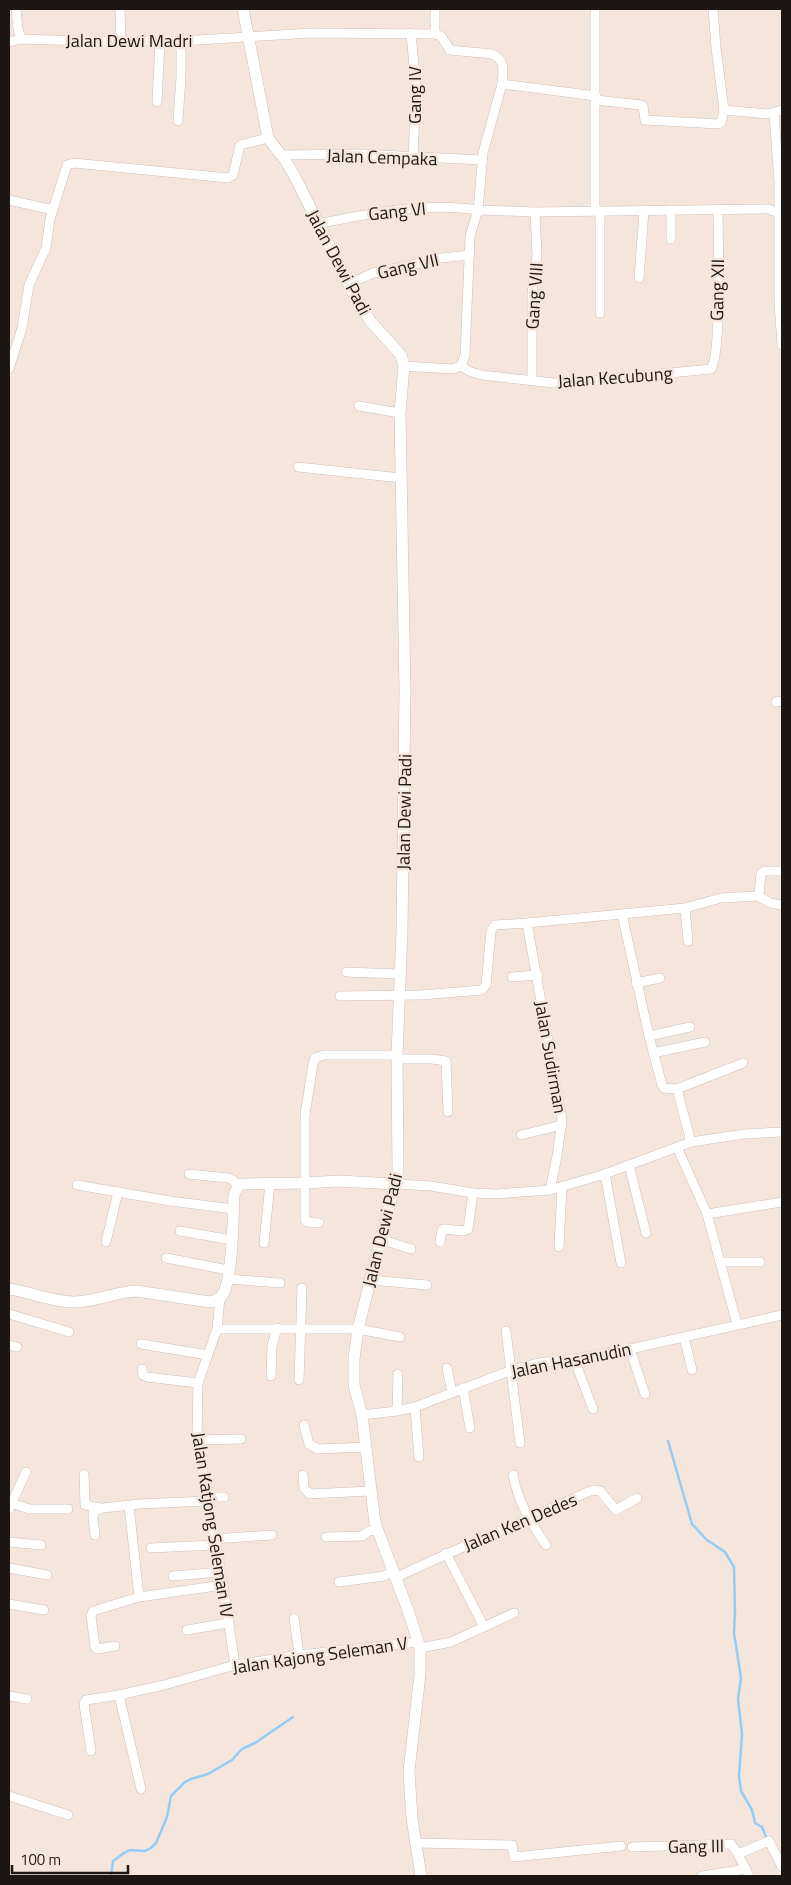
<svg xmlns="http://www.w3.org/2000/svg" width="791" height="1885" viewBox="0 0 791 1885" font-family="'Titillium Web',sans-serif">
<rect width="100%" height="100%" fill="#f5e6dd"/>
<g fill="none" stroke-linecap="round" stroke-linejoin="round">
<g stroke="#95ccf6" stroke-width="2.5">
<polyline points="668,1441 692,1524 707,1540 725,1552 734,1567 735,1611 734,1633 741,1678 738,1699 742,1734 739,1776 741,1791 752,1810 755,1823 762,1827 767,1839"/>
<polyline points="111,1876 113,1861 124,1853 130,1850 145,1851 151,1848 156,1843 167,1817 171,1796 185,1782 191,1779 208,1774 232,1760 242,1749 255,1743 293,1717"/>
</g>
<g stroke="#cdbeb6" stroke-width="10">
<g id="minor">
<polyline points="16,9 18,29 21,39"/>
<polyline points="120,9 121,41"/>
<polyline points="595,9 595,211"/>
<polyline points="713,9 716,48 724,110 766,114 782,110"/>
<polyline points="411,33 416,88 413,156"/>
<polyline points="435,34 435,9"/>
<path d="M9,42L21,39L82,41H181L311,33L435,34L441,36L450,50L492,54C506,60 503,72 502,84L596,96"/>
<polyline points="596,100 641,105 643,106 645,120 718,124 721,123 724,110"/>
<polyline points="157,102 160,41"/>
<polyline points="774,113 779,184 779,213"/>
<polyline points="178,121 181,77 181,41"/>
<polyline points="282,155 359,154 482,160"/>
<polyline points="9,200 53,210"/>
<polyline points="600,211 600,313"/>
<path d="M318,224C370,213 424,202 478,210L483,153L502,84"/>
<polyline points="671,239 671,210"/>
<polyline points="639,278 644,211"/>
<polyline points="349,284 373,273 417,264 422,260 470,255"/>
<polyline points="404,366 453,369 461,366 465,355 470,236 478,210 535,212 768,209 779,213 779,303 782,345"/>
<path d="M461,366L471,372L482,375L553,383L576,382L711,369C722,354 718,235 718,209"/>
<polyline points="9,369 22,328 29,285 46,248 50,219 67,165 74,163 228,178 233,175 240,145 268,138"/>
<polyline points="532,380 532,293 537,256 535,212"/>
<polyline points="359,406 400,413"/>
<polyline points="298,467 401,478"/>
<polyline points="776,702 782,701"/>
<polyline points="759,896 761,873 765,871 782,871"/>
<polyline points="685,908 688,941"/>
<polyline points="622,914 649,1036 662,1085 664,1088 677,1089 691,1142"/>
<polyline points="527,923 562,1119 557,1156 550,1190"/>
<polyline points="346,972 399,974"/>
<polyline points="512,977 538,975"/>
<polyline points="636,983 660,978"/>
<polyline points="340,996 421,995 482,990 486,985 491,931 495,925 527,923 685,908 721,898 740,897 758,896 770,903 782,905"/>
<polyline points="649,1036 690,1027"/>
<polyline points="653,1053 705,1042"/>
<polyline points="397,1059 432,1059 446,1061 448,1112"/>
<polyline points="677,1089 743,1063"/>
<polyline points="521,1135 562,1125"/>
<polyline points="677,1147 707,1214 737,1324"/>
<polyline points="629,1165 646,1233"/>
<polyline points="189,1174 228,1178 233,1180 238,1186"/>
<polyline points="605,1174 621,1263"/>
<polyline points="395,1184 431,1186 473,1193 496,1194 550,1190 605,1174 691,1142 744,1134 782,1132"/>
<polyline points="77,1185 170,1201 233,1209"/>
<polyline points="707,1214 782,1202"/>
<polyline points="319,1223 307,1222 305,1220 305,1115 313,1064 315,1058 324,1055 397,1055"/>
<polyline points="180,1231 232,1240"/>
<polyline points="380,1239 411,1249"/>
<polyline points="106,1242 118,1192"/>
<polyline points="440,1242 442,1230 444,1229 463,1231 468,1229 473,1193"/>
<polyline points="264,1243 270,1183"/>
<polyline points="559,1247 562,1187"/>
<polyline points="166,1258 228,1270"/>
<polyline points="722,1262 760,1262"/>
<polyline points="228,1279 280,1283"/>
<polyline points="370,1280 427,1285"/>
<polyline points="220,1298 217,1329 198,1383 197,1440 223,1585 235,1665"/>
<polyline points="9,1314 69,1332"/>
<polyline points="217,1329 358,1329 400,1337"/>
<polyline points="506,1331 520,1443"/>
<polyline points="684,1337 692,1370"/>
<polyline points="141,1344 208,1355"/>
<polyline points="9,1345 17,1347"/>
<polyline points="630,1349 645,1394"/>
<polyline points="574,1359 593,1409"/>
<polyline points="447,1368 452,1392"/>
<polyline points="142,1369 143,1375 147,1377 198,1383"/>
<polyline points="271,1376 272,1346 277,1328"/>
<polyline points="299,1380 302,1288"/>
<polyline points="463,1388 470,1428"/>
<polyline points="415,1407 419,1457"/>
<polyline points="397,1411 398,1374"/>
<polyline points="362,1415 397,1411 415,1407 512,1370 538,1363 574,1359 630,1349 782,1315"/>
<polyline points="304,1425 309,1444 318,1449 366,1447"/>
<polyline points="197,1440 241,1439"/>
<polyline points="84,1474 85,1505 100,1508"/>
<polyline points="303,1475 304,1488 310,1494 370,1491"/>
<path d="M513,1475C518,1502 531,1523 546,1545"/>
<polyline points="206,1497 224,1497"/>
<polyline points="12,1503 29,1509 68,1509"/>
<polyline points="129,1506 139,1597"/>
<polyline points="9,1509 26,1472"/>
<polyline points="95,1535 93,1518 94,1511 103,1508 139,1504 208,1501"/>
<polyline points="326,1537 362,1536 369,1531 377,1530"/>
<polyline points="214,1539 272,1535"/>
<polyline points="9,1542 41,1545"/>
<polyline points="151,1548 215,1545"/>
<polyline points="446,1553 484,1627"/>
<polyline points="9,1568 47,1575"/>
<polyline points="173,1576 221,1572"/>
<path d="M395,1578C460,1547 527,1520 592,1490L600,1491L616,1510L637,1498"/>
<polyline points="339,1582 384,1576 392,1572"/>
<polyline points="9,1604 44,1610"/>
<polyline points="294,1618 299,1655"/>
<polyline points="187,1630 228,1623"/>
<polyline points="115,1646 97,1649 95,1647 91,1616 93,1611 139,1597 223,1585"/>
<polyline points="420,1648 451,1642 514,1613"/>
<polyline points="119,1695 141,1789"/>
<polyline points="9,1696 27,1699"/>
<polyline points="91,1751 84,1704 86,1700 119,1695 164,1685 235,1665 299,1655 419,1642"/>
<polyline points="9,1796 68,1815"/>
<polyline points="416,1843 512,1845 514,1857 621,1846"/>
<polyline points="632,1847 731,1844 738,1854 749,1876"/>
<polyline points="738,1854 769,1841 782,1867"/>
<polyline points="702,1876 746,1869"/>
</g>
</g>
<g stroke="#cdbeb6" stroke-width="12">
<g id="tertiary">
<polyline points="243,9 268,138 285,160 294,175 355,297 371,322 401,355 404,366 400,413 405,690 402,932 397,1055 398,1171 358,1329 354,1359 354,1385 362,1415 375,1523 409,1613 420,1648 420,1674 409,1771 412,1819 421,1876"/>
<path d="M9,1289C31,1292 52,1302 74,1302C96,1302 115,1292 136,1291L210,1302C214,1301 218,1300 221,1297C233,1285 233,1215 234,1195L238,1186L242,1184L305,1183L338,1181L395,1184"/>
</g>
</g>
<use href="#minor" stroke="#fff" stroke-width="9"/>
<use href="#tertiary" stroke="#fff" stroke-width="11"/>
</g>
<g text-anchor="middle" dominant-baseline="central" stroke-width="5" stroke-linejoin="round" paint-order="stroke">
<g font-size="18" fill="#1c1714" stroke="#f5e6dd">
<text x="129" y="40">Jalan Dewi Madri</text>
<text transform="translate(414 95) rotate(-90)">Gang IV</text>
<text transform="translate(382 157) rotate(2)">Jalan Cempaka</text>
<text transform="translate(397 211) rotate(-6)">Gang VI</text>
<text transform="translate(339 262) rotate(62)">Jalan Dewi Padi</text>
<text transform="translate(408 266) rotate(-13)">Gang VII</text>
<text transform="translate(717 290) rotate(-89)">Gang XII</text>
<text transform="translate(534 296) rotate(-86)">Gang VIII</text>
<text transform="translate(615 377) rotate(-4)">Jalan Kecubung</text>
<text transform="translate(404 812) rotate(-89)">Jalan Dewi Padi</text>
<text transform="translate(551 1057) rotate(80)">Jalan Sudirman</text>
<text transform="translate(382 1230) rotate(-76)">Jalan Dewi Padi</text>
<text transform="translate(571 1360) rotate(-11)">Jalan Hasanudin</text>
<text transform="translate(520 1522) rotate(-23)">Jalan Ken Dedes</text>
<text transform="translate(213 1525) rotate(81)">Jalan Katjong Seleman IV</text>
<text transform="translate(320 1655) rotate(-8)">Jalan Kajong Seleman V</text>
<text transform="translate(696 1846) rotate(-1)">Gang III</text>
</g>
</g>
<rect width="791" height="1885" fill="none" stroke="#1c1714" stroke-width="20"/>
<path d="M12 1865v8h116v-8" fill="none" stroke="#1c1714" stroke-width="2.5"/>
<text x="20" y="1865" font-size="15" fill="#1c1714" stroke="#f5e6dd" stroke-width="4" paint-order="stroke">100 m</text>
</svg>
